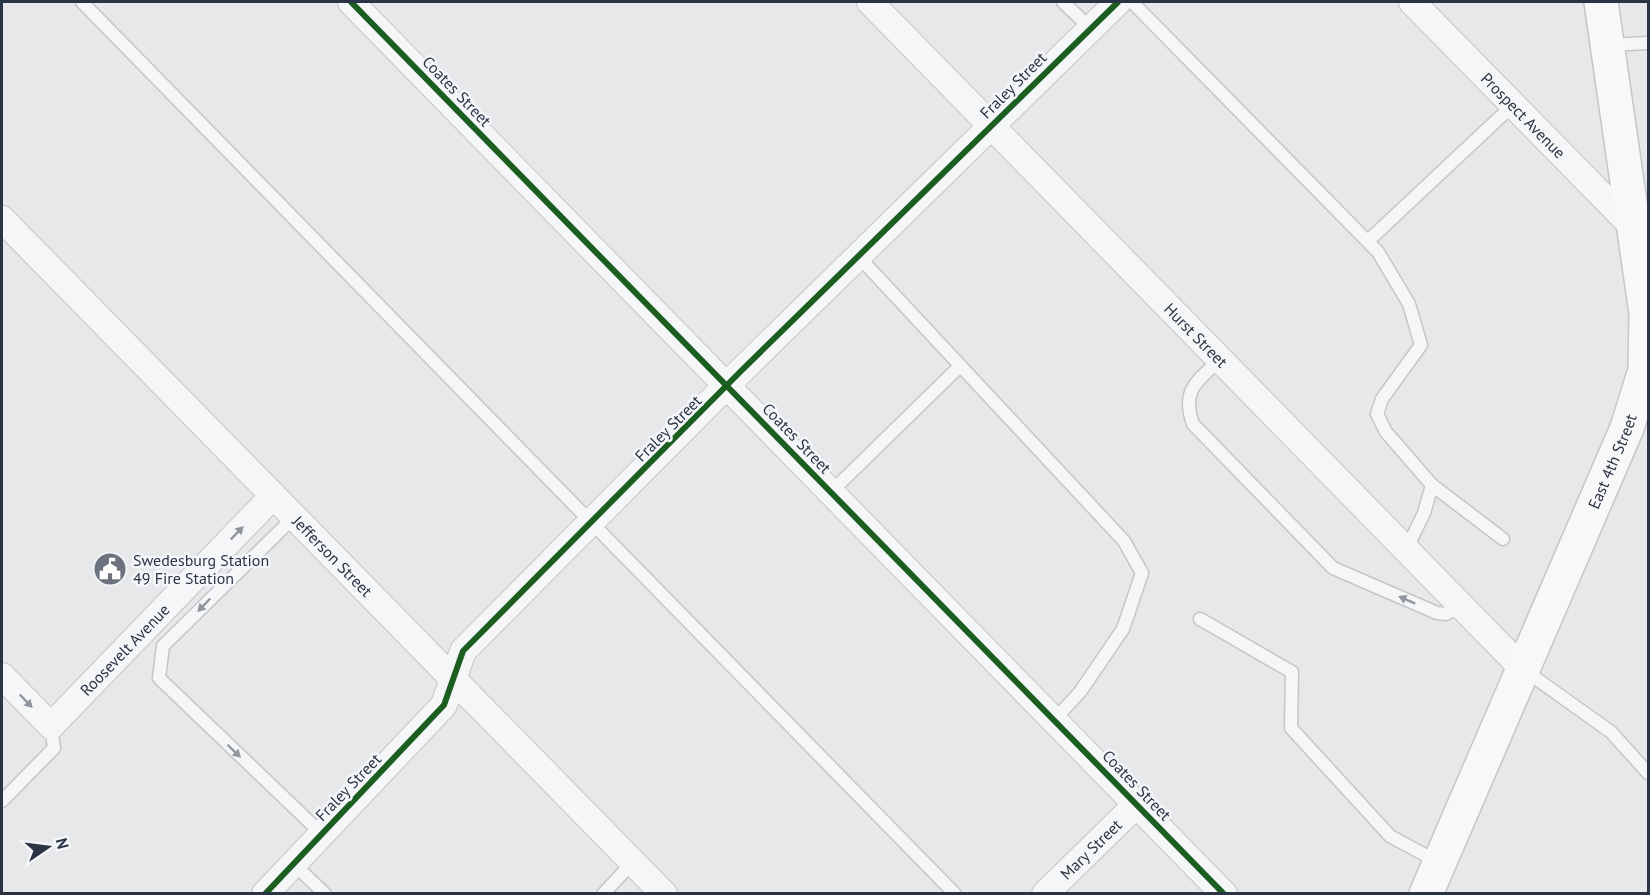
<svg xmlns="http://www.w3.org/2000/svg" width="1650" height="895" viewBox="0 0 1650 895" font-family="'PT Sans',sans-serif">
<rect width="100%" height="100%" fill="#e6e8ea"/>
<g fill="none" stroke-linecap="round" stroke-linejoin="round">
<g stroke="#c4c6c8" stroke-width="15">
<g id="service">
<polyline points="82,2 955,894"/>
<polyline points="1063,2 1090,28"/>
<polyline points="1132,2 1378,252 1409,304 1421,345 1382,399 1377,414 1386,432 1432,485 1424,513 1406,550"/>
<polyline points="1608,45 1648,43"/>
<polyline points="1368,241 1513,105"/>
<polyline points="858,256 1124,541 1142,573 1123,629 1080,692 1054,720"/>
<path d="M1220,360C1197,381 1181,390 1193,424L1333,568L1437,613L1446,614L1461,606"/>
<polyline points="1432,485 1503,539"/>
<polyline points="831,492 959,367"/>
<polyline points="294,517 163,646 159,678 322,834"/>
<polyline points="1200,619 1292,672 1291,728 1390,836 1438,862"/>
<polyline points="1524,670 1611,732 1648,773"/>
<polyline points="2,801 54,748 51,726"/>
<polyline points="294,864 325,894"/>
<polyline points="603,894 633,862"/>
</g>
</g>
<g stroke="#c4c6c8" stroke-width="28">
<g id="minor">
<polyline points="351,2 1224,894"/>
<path id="s1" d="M870,2L1523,669"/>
<path id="s2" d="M1412,2L1634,228"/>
<path id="s3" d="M2,219L664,894"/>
<path id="s4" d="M2,676L51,726L273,496"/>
<polyline points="265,894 444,705 463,651 742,370 1118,2"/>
<path id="s5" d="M1045,894L1137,804"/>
</g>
</g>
<g stroke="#c4c6c8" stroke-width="36">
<g id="secondary">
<path id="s6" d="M1426,894L1627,428L1645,370L1646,313L1601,2"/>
</g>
</g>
<use href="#service" stroke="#f5f6f7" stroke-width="12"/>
<use href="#minor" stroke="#f5f6f7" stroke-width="26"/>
<use href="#secondary" stroke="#f8f8f8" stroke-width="33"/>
<g stroke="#f4f6f9" stroke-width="10">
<g id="cycleway">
<polyline points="351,2 1224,894"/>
<polyline points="265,894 444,705 463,651 742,370 1118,2"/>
</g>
</g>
<use href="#cycleway" stroke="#1b5e20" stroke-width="6"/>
</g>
<defs><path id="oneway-solid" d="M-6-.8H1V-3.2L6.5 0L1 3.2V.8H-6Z" transform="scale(1.5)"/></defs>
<g fill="#90959e">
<use href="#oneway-solid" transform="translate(237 533) rotate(-46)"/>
<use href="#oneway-solid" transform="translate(1407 600) rotate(-156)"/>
<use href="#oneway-solid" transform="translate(204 605) rotate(134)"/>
<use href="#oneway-solid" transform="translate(26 701) rotate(46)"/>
<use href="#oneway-solid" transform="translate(234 751) rotate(44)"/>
</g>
<defs>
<g id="civic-disc" transform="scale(1.725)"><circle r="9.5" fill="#6c737f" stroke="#f4f6f9"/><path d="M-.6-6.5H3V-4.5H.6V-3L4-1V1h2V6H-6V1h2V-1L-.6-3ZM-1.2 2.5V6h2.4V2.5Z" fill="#fff"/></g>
</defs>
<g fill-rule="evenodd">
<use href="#civic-disc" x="110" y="569"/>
</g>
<g text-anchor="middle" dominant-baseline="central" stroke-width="5" stroke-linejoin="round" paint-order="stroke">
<g font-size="16" fill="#2b3445" stroke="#f4f6f9">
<text transform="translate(1013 85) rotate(-45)">Fraley Street</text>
<text transform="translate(457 91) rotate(46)">Coates Street</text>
<text stroke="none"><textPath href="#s2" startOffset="159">Prospect Avenue</textPath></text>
<text stroke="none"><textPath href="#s1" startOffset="466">Hurst Street</textPath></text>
<text transform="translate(668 428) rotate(-45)">Fraley Street</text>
<text transform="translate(797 438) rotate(46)">Coates Street</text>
<text stroke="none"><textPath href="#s6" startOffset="471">East 4th Street</textPath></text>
<text stroke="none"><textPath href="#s3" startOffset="472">Jefferson Street</textPath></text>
<text stroke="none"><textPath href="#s4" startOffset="176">Roosevelt Avenue</textPath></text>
<text transform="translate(1137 785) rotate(46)">Coates Street</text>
<text transform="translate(348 787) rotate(-46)">Fraley Street</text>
<text stroke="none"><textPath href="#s5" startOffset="64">Mary Street</textPath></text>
</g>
<g font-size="16" fill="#2b3445" stroke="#f4f6f9" text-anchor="start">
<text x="133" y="560">Swedesburg Station<tspan x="133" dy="18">49 Fire Station</tspan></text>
</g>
</g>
<rect width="1650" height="895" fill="none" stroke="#2b3445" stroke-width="6"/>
<g transform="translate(48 847) rotate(76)" stroke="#f4f6f9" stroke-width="4.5" paint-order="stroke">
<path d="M0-4.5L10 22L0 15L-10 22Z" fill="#2b3445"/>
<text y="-9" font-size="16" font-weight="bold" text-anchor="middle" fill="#2b3445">N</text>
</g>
</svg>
